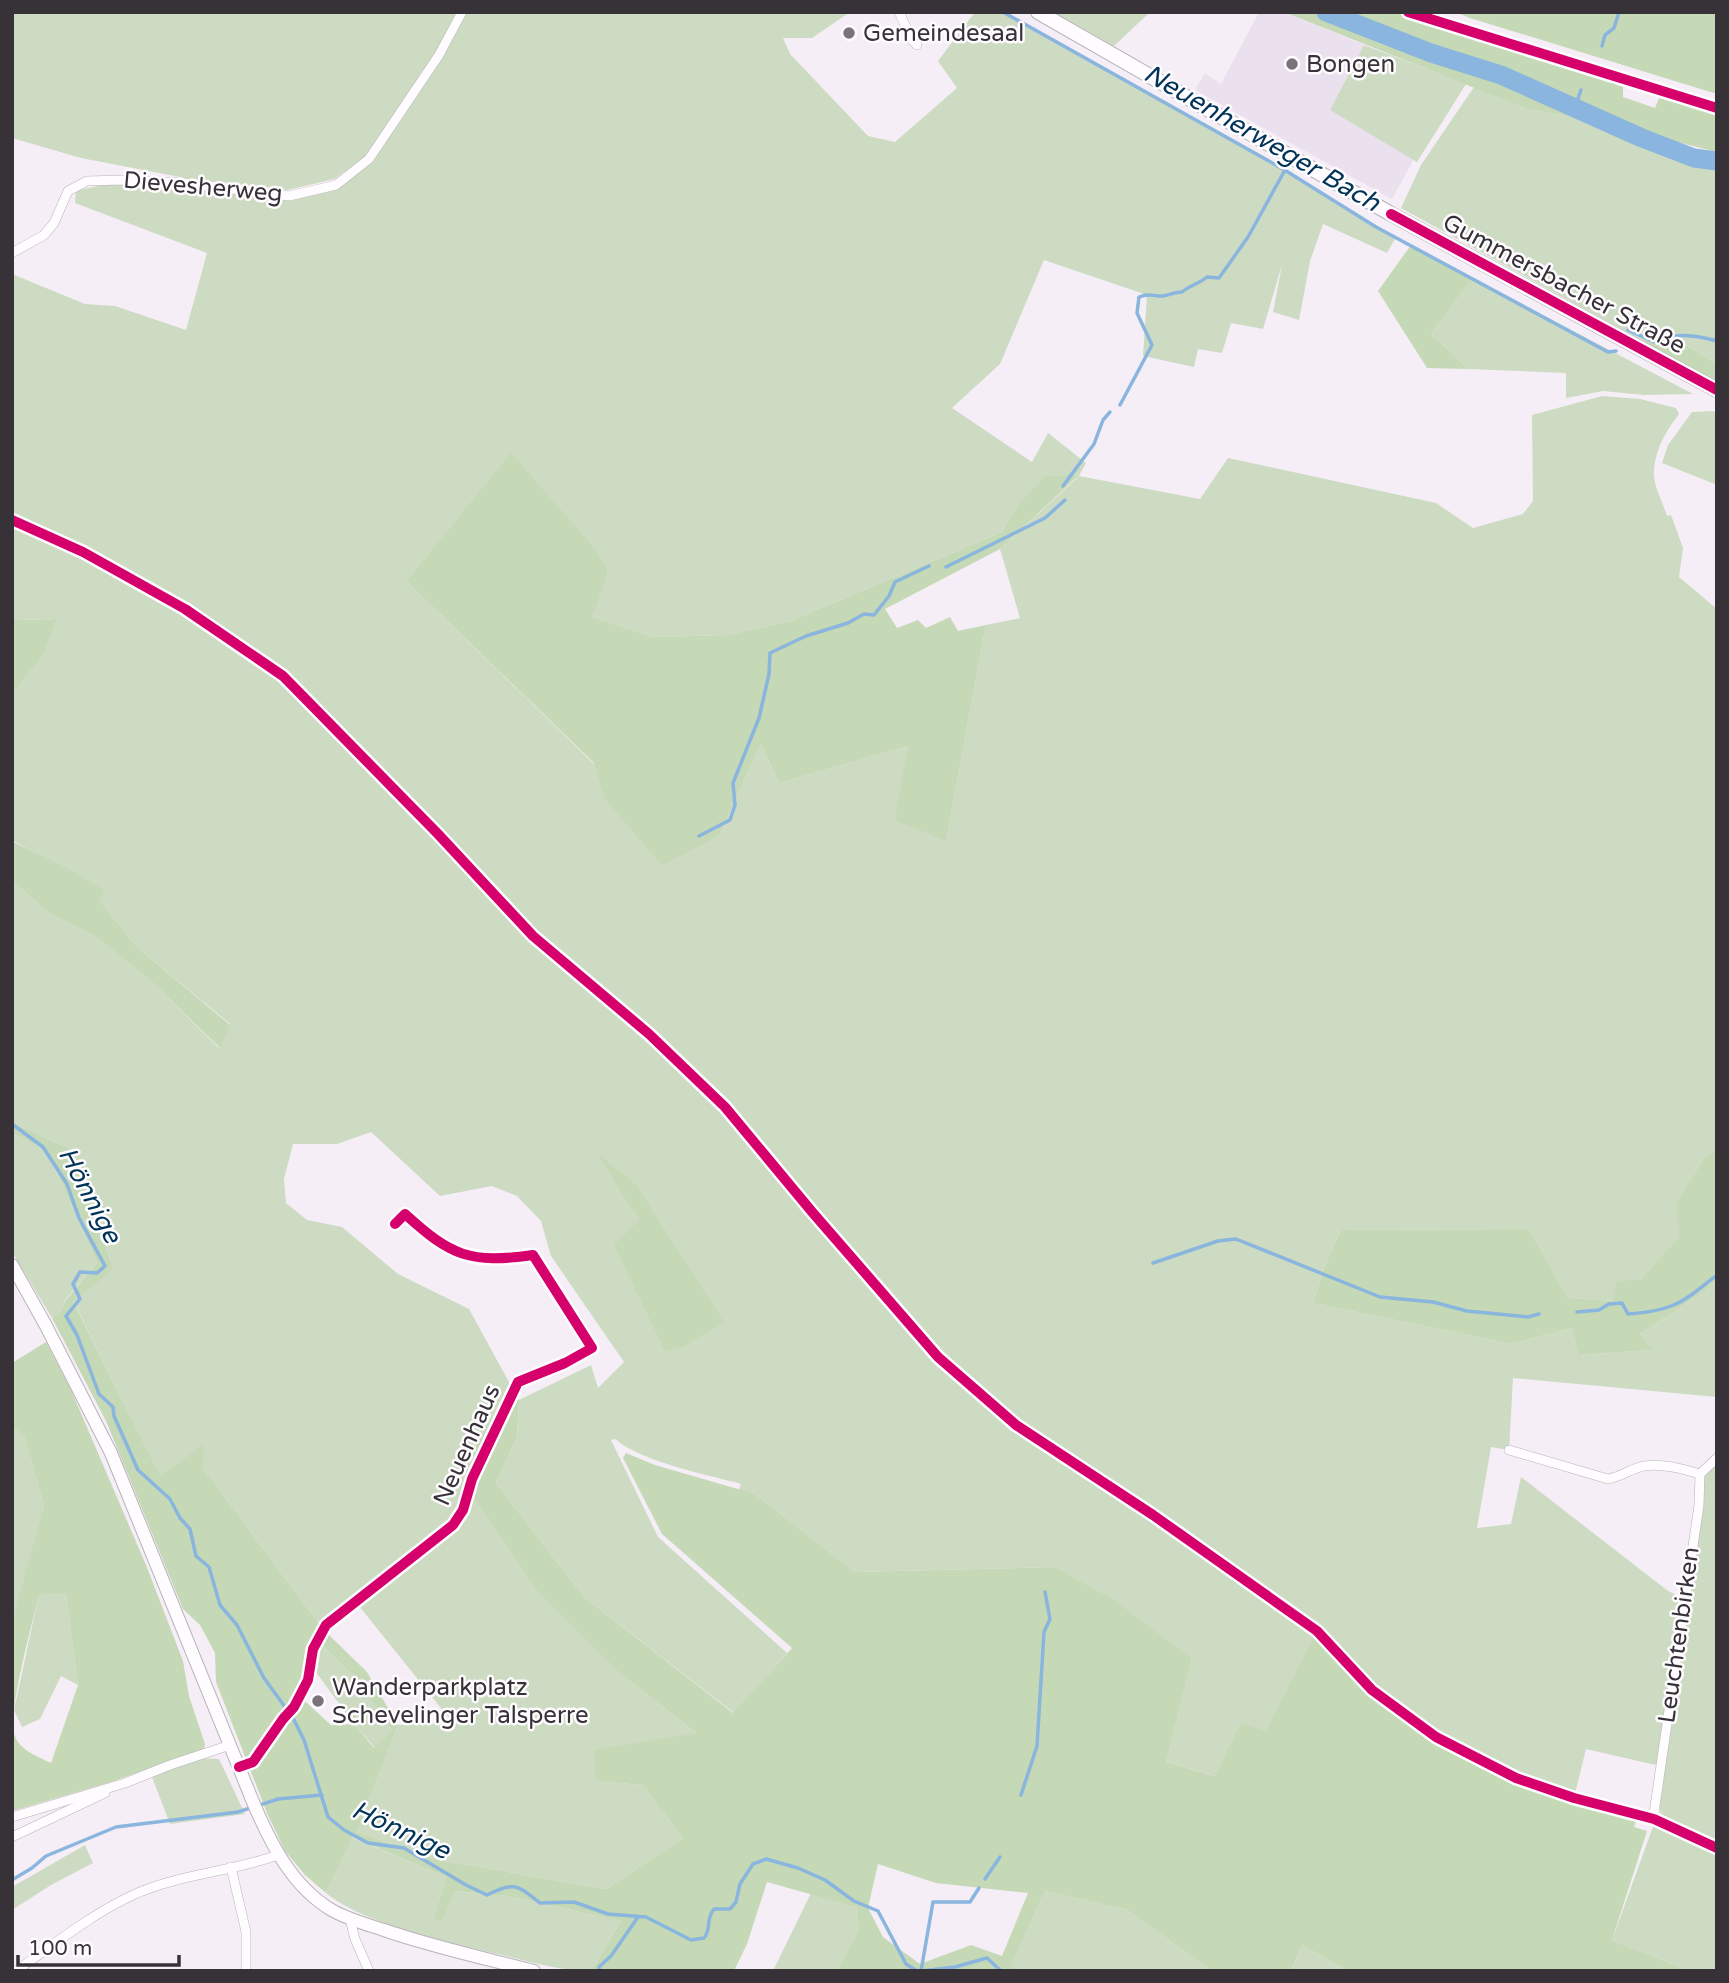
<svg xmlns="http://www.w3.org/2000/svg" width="1729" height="1983" viewBox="0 0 1729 1983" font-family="'Varela Round',sans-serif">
<rect width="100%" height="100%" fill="#f5eef6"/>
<polygon fill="#ebe0ed" points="1259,12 1284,12 1364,45 1330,110 1414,159 1392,199 1195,90 1205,73 1221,84"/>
<g fill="#cddbc2" fill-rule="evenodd">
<polygon points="12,12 457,12 436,53 366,156 334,179 288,190 185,178 81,158 12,138"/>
<path d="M466,12H850L812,38H783L790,54L868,136L895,142L957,88L938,61L975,12H1005L1282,168L1396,237L1387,253L1323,224L1310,261L1299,320L1273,312L1282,265L1263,329L1231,323L1222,353L1198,349L1194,367L1143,356L1147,295L1044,260L1000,364L952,408L1032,462L1048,433L1086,463L1079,476L1200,499L1228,458L1436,503L1473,528L1523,514L1533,501L1532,415L1602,396L1640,399L1676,408L1679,414C1666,431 1654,451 1654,474C1654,487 1663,503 1667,516L1671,515L1683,548L1679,577L1717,609V1150L1704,1158L1676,1202L1681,1237L1640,1280L1613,1301L1568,1298L1529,1229L1341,1230L1325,1265L1313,1303L1511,1344L1572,1328L1578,1355L1652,1350L1640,1334L1707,1290L1717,1265V1397L1513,1378L1509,1450L1491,1447L1477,1528L1511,1524L1521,1477L1668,1591L1684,1599L1660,1766L1586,1749L1574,1798C1502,1773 1429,1742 1372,1690C1353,1672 1336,1650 1318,1631L1266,1732L1241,1724L1216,1776L1166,1762L1192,1659L1054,1567L855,1572L755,1494L739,1490L741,1484C705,1474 642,1462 615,1439L611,1440L658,1537L787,1653L734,1713L584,1597L496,1483L517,1437L519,1400L591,1365L598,1388L624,1362L551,1256L541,1221L517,1196L492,1186L440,1196L371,1132L337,1144H293L284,1179L286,1203L307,1220L342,1227L398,1274L469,1309L510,1384L463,1469L622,1675L697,1734L596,1781L642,1785L683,1838L606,1889L439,1860L357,1832L398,1725L453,1723L355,1601L323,1629L203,1468V1445L160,1477L73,1300L114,1270L70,1149L12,1122V880L47,912L95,936L152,982L219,1048L230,1024L137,947L100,901L103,890L12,840V694L44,655L57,619L12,620V520L23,524L12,519V274L85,304L115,306L186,330L207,253L75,203L76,191L111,183L288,198L337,188L371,162ZM511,454L608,573L591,617L653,637L728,635L790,621L1002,532L1018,505L1078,477L1000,549L1020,618L986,625L946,841L908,746L779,783L761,744L719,836L606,799L593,763L406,581ZM600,1156L724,1322L624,1198Z"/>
<polygon points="1054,12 1150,12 1114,46"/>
<polygon points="1364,45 1466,84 1417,162 1330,110"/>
<polygon points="1474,87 1527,109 1585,119 1633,139 1658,152 1717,167 1717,364 1686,345 1639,339 1401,208 1421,165"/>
<polygon points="1473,278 1693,394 1644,395 1603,391 1566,398 1566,373 1468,369 1431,334"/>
<polygon points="1713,411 1717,413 1717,485 1662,463 1668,445 1692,412"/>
<polygon points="12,1133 47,1151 97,1263 66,1299 61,1310 52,1318 12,1252"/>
<polygon points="12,1427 24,1436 44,1505 22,1593 66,1593 78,1685 61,1676 40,1719 22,1727 14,1710 39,1594 21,1594 12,1623"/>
<polygon points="1717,1462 1717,1845 1672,1826 1661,1816 1659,1801 1704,1477"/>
<polygon points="321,1644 357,1680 392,1730 375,1748 354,1724 313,1668 317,1650"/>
<polygon points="200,1758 219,1759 245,1814 170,1824 152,1777"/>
<polygon points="1654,1824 1717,1849 1717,1971 1690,1971 1612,1940"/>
<path d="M351,1837L446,1877L433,1920H442L454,1891L508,1896L621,1921L591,1971C562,1971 534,1963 506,1956C456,1944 365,1925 326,1893Z"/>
<polygon points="85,1845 93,1863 51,1885 12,1910 12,1887"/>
<polygon points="1045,1891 1127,1910 1212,1971 1017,1971 1012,1965"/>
<polygon points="811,1893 856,1907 859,1929 837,1971 773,1971"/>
<polygon points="1302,1945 1348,1971 1291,1971"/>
</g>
<g fill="#c5d9b6" fill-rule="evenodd">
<polygon points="1284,12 1395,12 1623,85 1623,97 1655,108 1660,96 1717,113 1717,152 1585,119 1527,109"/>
<polygon points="1455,12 1717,12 1717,94 1470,18"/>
<polygon points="1411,245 1473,278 1431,334 1468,369 1427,368 1378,291"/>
<polygon points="1639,339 1686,345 1717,364 1717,384"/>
<polygon points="511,453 596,550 608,573 592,617 653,637 728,635 790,621 1002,532 1018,505 1045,476 1078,476 1000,549 885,609 897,628 918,620 926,628 950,617 958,631 986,625 946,841 895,820 908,746 779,783 761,744 719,836 662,865 605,799 593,762 406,581"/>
<polygon points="57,619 44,655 12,694 12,620"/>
<polygon points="12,841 74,872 104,890 100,901 137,947 230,1025 220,1048 152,982 95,936 47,912 12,880"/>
<path d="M12,1122L70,1149L114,1270L73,1301L160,1476L204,1444L203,1468L323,1629L308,1647L303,1675L296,1693L331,1725L354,1724L374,1748L392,1730L357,1680L321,1644L328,1634L367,1672L398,1725L357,1832L439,1860L606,1889L683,1838L642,1785L596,1781L594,1750L696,1733L622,1675L539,1593L477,1501L463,1469L510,1384L519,1400L517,1437L496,1483L584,1597L733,1713L792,1648L662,1534L623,1458L626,1453L655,1465L755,1494L855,1572L1054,1567L1114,1600L1192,1659L1166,1762L1215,1776L1241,1723L1266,1731L1317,1631C1336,1650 1353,1672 1372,1690C1446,1758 1543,1788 1637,1818L1634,1827L1647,1831L1612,1940L1690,1971H1348L1302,1945L1291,1971H1212L1127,1910L1045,1891L1012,1965L1017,1971H837L859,1929L856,1907L767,1882L747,1944L734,1971H591L621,1921L508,1896L455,1891L442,1921L433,1920L446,1877L352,1837L326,1893L305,1875L285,1851L267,1813L216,1682L215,1653L200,1625L183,1609L106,1421L52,1318L61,1310L66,1300L97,1263L47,1151L12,1133ZM878,1864L936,1883L1028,1893L1002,1956L971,1945L920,1964L883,1937L868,1908Z"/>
<polygon points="1717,1150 1717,1265 1707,1290 1640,1334 1653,1350 1578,1355 1572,1328 1511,1344 1313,1303 1325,1265 1341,1230 1529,1229 1568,1298 1613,1301 1616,1281 1640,1280 1680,1237 1676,1202 1704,1158"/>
<polygon points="598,1154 636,1185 724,1322 683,1347 665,1351 614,1245 640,1219 624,1198"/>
<path d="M46,1342L71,1390L146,1565L183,1661L189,1696L205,1744L204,1749L111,1782L12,1811V1623L44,1505L24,1436L12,1427V1363ZM66,1593L78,1685L51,1763C37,1756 18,1750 14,1733C8,1710 33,1622 39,1594Z"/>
</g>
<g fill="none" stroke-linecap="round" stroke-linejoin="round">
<g stroke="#89b5de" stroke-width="3.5">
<polyline points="1003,12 1283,169 1376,227 1608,352 1616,351"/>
<polyline points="1602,46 1605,35 1614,28 1619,12"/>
<polyline points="1575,107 1581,90"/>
<path d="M1628,330L1654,342C1675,332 1695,335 1717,341"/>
<path d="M1120,405L1152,345L1137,313L1139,297C1151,292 1153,297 1163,296C1171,295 1174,292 1182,292C1190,285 1199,284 1207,277L1219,278L1248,237L1285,170"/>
<polyline points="1063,486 1094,444 1103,420 1110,412"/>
<polyline points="946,567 1045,518 1065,500"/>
<polyline points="699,836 730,820 735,805 733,783 759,718 769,674 770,653 806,636 848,623 864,614 874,615 889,596 895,582 929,566"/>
<path d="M12,1124L43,1147L67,1184L79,1218L105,1266L97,1273L80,1272L73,1284L80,1299L66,1316L77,1335L99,1394L113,1407L114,1416L138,1470L170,1499L180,1518L190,1529L196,1556L209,1567L220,1605L237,1625L264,1678L293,1718L304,1740L328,1817L344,1830L368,1843L404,1848L466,1885L487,1895C515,1881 517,1885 540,1903L574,1902L608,1914L646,1917L691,1940L704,1938C712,1928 705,1920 714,1909H730L736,1902L740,1884L753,1864L766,1859L798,1868L825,1880L854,1901L878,1911L906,1964L917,1971"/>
<polyline points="1153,1263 1218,1241 1236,1239 1380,1297 1433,1302 1467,1311 1528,1317 1539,1314"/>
<path d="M1577,1312L1599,1310L1609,1304L1622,1303L1628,1314C1673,1311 1682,1303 1717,1275"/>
<polyline points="1021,1795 1037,1746 1044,1632 1050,1619 1045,1592"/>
<polyline points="985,1879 1000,1857"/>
<polyline points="12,1880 32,1868 46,1856 116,1827 238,1812 278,1799 322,1795"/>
<polyline points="599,1971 599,1967 611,1956 638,1917"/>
<polyline points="921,1971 933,1902 970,1902 979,1888"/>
<polyline points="922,1971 955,1967 987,1958 1001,1971"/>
</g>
<polyline stroke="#89b5de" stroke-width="19" points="1326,12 1431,53 1501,75 1642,138 1694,158 1717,161"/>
<g stroke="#b8b3b9" stroke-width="10">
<g id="minor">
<polyline points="899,12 912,40 917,45"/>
<polyline points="12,253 44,235 54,223 68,191 87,181 122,180 184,183 289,196 336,185 369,159 439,55 462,12"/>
<path d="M1509,1450L1608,1479C1621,1477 1632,1468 1644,1466C1662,1463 1683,1469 1700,1474"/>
<polyline points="1717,1458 1700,1474 1699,1505 1654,1813 1654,1819 1660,1823 1717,1848"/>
<path d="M239,1767L253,1762L283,1719L294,1707L308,1680L313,1649L326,1625L453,1525L463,1510L472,1479L518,1382L565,1363L592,1348L533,1255C470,1264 451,1256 405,1214L395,1224"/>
<polyline points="12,1817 125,1783 170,1765 230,1745"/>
<polyline points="12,1837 105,1793"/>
<polyline points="231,1867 246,1932 246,1971"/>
<polyline points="350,1919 355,1939 369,1971"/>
<path d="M16,1971C53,1945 92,1914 133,1895C179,1874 231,1872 278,1855"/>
</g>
</g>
<g stroke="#b8b3b9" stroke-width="14">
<path id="secondary" d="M12,1265L45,1324L111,1453L253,1802C270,1842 291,1885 330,1909C346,1919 366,1924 384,1930C433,1947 484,1958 534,1971"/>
</g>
<g stroke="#b8b3b9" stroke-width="16">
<polyline id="primary" points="1038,12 1391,214 1717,390"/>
</g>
<use href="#minor" stroke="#fefcfe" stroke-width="9"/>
<use href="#secondary" stroke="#fefcfe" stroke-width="12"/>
<use href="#primary" stroke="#fefcfe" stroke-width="14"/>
<g stroke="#fefcff" stroke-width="15">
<g id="cycleway">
<polyline points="1408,12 1717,108"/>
<polyline points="1391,214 1717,390"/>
<polyline points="12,520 83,552 185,609 283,676 438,834 533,936 649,1034 725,1107 813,1213 938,1357 1016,1425 1153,1515 1317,1631 1372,1690 1436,1737 1516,1778 1574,1798 1654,1819 1717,1848"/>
<path d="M239,1767L253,1762L283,1719L294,1707L308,1680L313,1649L326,1625L453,1525L463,1510L472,1479L518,1382L565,1363L592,1348L533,1255C470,1264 451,1256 405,1214L395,1224"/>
</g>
</g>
<use href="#cycleway" stroke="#d6006c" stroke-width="10"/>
</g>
<g fill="#7a747a" stroke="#fefcff" stroke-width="2.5">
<circle cx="849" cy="33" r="7"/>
<circle cx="1292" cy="64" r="7"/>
<circle cx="318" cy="1701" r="7"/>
</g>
<g text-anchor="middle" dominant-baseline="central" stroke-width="5" stroke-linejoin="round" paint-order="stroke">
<g font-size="24" fill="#373238" stroke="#fefcff" text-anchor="start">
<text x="863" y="33">Gemeindesaal</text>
<text x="1306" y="64">Bongen</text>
<text x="332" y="1687">Wanderparkplatz<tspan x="332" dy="28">Schevelinger Talsperre</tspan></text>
</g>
<g font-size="24" fill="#373238" stroke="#fefcff">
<text transform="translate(203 187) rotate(5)">Dievesherweg</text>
<text transform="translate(1564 284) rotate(28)">Gummersbacher Straße</text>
<text transform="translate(467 1445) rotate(-66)">Neuenhaus</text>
<text transform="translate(1679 1635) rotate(-82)">Leuchtenbirken</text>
</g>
<g font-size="26" font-style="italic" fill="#003457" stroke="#fefcff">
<text transform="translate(1262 138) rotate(30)">Neuenherweger Bach</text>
<text transform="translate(90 1195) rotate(62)">Hönnige</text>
<text transform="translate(401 1830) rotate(25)">Hönnige</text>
</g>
</g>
<rect width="1729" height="1983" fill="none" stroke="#373238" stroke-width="28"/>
<path d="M18 1955v10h161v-10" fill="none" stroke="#373238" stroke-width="3.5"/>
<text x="28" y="1955" font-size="21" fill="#373238" stroke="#fefcff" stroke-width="5" paint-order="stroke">100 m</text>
</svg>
